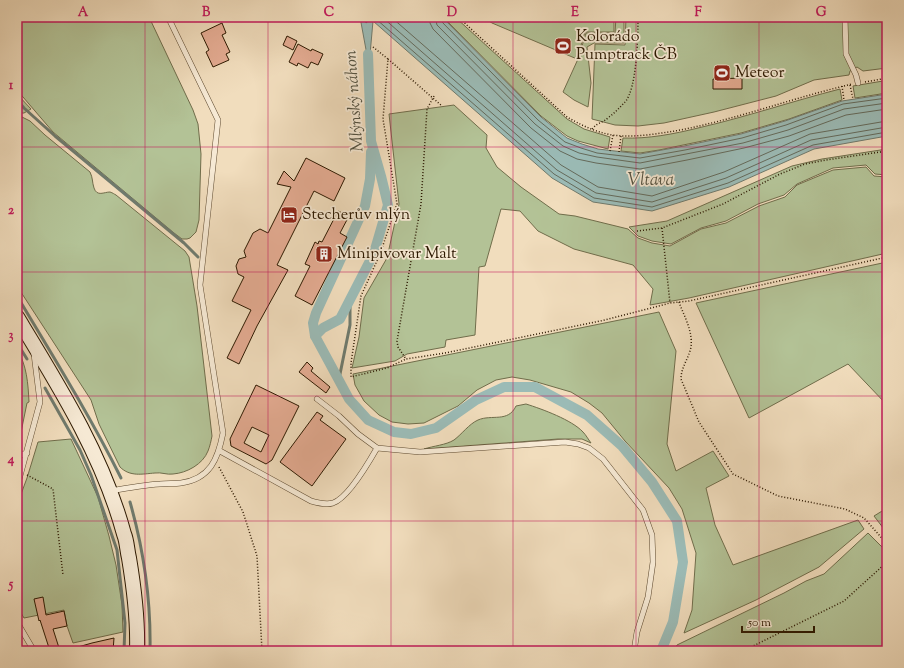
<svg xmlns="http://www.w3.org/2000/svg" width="904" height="668" viewBox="0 0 904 668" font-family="'Sorts Mill Goudy',serif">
<rect width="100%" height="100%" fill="#f1ddbd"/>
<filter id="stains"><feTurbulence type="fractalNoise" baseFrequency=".005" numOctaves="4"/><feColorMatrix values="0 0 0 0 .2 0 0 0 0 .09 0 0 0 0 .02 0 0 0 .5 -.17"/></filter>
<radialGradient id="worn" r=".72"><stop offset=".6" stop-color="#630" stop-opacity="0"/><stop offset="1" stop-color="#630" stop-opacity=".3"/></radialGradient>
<g fill="#b3c296" stroke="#706d4b">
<polygon points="17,17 149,17 193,110 198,124 201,154 199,220 196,232 190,238 187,239 182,239 174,233 53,132 17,90"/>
<polygon points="443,17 455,17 567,119 584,129 610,137 608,149 578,141 567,136 541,116"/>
<polygon points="483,17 614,17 614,32 585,32 577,59 492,23"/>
<polygon points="616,17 624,17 624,43 594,43 587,47 591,83 588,107 574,100 563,92 578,59 586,33 615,33"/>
<polygon points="626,17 887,17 887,68 863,71 857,67 850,71 849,75 814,80 776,96 714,112 664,123 638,126 615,125 592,119 595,44 625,45"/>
<polygon points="883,81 886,83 887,93 855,98 853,86"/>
<path d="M840,89L842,100L789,119L741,133L659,150L640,153L621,151L623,138C648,139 674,134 698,128C746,117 793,101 840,89Z"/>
<polygon points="17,94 31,109 24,113 17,113"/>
<polygon points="454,105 487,135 486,148 497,167 521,187 559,214 575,216 628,229 638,238 652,243 670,246 701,229 726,223 759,206 785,197 797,185 833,170 866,167 874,176 887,177 887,253 689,298 650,305 653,289 633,265 574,249 538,231 520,211 501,209 485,266 479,267 475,335 446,340 445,347 407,354 395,361 352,368 359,337 364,298 387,258 399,204 389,114"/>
<path d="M17,117H22L30,121L45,135L90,172C93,178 92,182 94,188C97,197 104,192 110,192C113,193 114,194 116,195L185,251L189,257L197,306L212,436C211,441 210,446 208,451C203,464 187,473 173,474C167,475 161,472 155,473C142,474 130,477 120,467L99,424L91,400L17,286Z"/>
<polygon points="887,149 887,175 875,174 866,165 833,168 797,184 784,195 758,204 726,221 701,228 671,244 652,241 638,236 629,227 667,221 792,166 822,159"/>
<polygon points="887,262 887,405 848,364 749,418 696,303"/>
<polygon points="659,312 676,351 667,444 676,471 713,451 729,476 706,488 715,525 733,565 858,520 864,529 819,567 756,600 684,633 692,610 696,553 682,509 669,488 625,441 602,413 589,403 571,392 530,380 512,377 496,380 477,390 458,406 424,423 408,424 392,422 379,415 364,401 355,385 353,374"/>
<path d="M17,349C27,366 28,383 29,402L27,403L19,442L17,443Z"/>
<path d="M526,404C542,409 572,420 583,432C586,435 588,439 591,443L582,439H558L424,449C433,446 446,445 454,440C462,434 469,424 478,420C492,414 508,423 516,406Z"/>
<polygon points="71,439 98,497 109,536 116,565 122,605 123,632 73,643 67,626 64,610 24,618 17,606 17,505 27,478 38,442"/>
<polygon points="887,508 887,533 874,516"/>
<polygon points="868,533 887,552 887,651 674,651 677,645 784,593 806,581 824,574"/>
</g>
<polygon fill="#9bbbb6" stroke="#6f7a6d" points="360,17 442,17 541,117 567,138 582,144 598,149 640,154 684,146 741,134 785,121 842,101 887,94 887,136 814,149 729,187 652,211 593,202 552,178 373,21 369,66"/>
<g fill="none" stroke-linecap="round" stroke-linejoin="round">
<g stroke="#646a5b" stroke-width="1">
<polyline points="364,17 366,23 372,18 376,19 554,174 594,198 652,207 728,183 813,145 887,132"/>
<polyline points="382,17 557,170 596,193 652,202 726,178 811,140 887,127"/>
<polyline points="391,17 561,165 598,187 652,196 724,172 810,134 887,121"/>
<polyline points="429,17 430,23 433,29 531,128 560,151 577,159 596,163 640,169 687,160 744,148 789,136 846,115 887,109"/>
<polyline points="435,17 437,25 535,124 563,146 579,153 597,157 640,163 686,154 743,143 788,130 844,109 887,103"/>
<polyline points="440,17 441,21 538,120 565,142 581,148 597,153 640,158 685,150 742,138 786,125 843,104 887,98"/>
</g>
<g stroke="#6f7a6d" stroke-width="3">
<polyline points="17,100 24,108 55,136 184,243 198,257"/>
<path d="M17,296C53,356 90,416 121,478"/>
<polyline points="17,343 27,359"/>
<polyline points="339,379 350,325 350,300"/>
<polyline points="45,388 80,450 91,475 117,550 125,623 124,651"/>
<path d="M130,502C144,551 151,601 150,651"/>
</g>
<g stroke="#9bbbb6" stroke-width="10">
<polyline points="368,54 371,141 381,176 388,205 374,253 340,319 323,328 315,336 349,399 368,420 394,432 411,434 436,428 476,400 504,387 535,387 587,415 622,446 652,482 677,521 683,562 673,622 661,651"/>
<polyline points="315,336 313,323 316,313 365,206 370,179 371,152"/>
</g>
</g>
<g fill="#e5ac93" stroke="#2c1800" fill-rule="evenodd">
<polygon points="222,23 226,33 222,35 230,52 226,54 229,60 213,67 206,52 209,50 201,33"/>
<polygon points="287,36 297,41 293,50 283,45"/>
<polygon points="298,44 311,51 312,49 323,54 318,65 311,62 308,68 298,63 297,66 289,62"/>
<polygon points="742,78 742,89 713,89 713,79"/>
<polygon points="306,158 345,178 334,201 314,191 277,265 288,270 257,326 239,364 227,358 251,310 232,301 244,277 238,274 236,266 239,259 246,257 244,251 253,233 260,229 268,233 291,187 277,184 284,171 294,181"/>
<polygon points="338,211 349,216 340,233 347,237 312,305 295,296 310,266 305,264 315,242 318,244 319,241 322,242"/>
<polygon points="307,362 313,368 311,371 330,387 326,393 299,372"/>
<path d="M256,385L299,406L272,460L266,464L231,446L230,439ZM252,427L269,435L261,452L244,443Z"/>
<polygon points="317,412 323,416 320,420 346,439 312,486 280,462"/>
<polygon points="43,597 46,615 64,611 67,626 53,629 60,651 50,651 40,620 39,621 34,599"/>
<polygon points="114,638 113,651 72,651 71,649 92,643"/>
</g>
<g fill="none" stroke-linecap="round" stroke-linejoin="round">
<g stroke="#5d492f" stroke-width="6">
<g id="service">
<polyline points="845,17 846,54 856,75 858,83"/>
<polyline points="317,399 339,416 358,434 377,448 420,452 565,442 578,444 589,448 603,459 643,510 652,535 653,562 648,597 637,632 634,651"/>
<path d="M220,451L311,501C318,503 326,505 333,503C348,498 369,462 377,448"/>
<polyline points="17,456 27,453"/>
<polyline points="17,487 40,402 34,354"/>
<path d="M111,491C127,488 143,485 160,484C167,483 174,484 181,483C210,479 218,459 223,433L200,285L218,120L168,17"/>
<polyline points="17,622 34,651"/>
</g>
</g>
<g stroke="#2c1800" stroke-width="16">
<path id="secondary" d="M17,317C59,386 103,456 124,534C127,541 127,550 129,558C134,588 138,620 137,651"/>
</g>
<g stroke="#2c1800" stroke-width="1.5" stroke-dasharray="1 2" stroke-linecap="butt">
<path d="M458,17L567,117C581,125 595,132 612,135C633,138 655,134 675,131C735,120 792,98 852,84"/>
<polyline points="373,47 388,59 383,119 397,204 380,254 361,296 351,363 351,377 387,368 406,359"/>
<polyline points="388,59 442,106"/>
<polyline points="865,82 887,78"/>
<polyline points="850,85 853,99"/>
<polyline points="842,86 844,100"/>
<polyline points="434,96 427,109 421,204 397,341 398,347 406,359 445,353 605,320 670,303 689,301 887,257"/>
<path d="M592,129C598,122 603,123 609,117C615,113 620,107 625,102C637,89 638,35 638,17"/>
<polyline points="610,151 613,135"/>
<polyline points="619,152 621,136"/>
<polyline points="662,228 670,303"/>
<polyline points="637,231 662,228 723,204 780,174 805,164 826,160 887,151"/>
<path d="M679,302C684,316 693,331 691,347C689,358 681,367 681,379L699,422L733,474L778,496L845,509L864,518L887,544"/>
<polyline points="219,467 243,512 257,556 262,651"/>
<polyline points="27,475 53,489 63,575"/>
<polyline points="743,651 844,601 887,562"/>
</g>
<use href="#service" stroke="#f6e9d4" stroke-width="5"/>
<use href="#secondary" stroke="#f6e9d4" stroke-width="14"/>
</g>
<path fill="none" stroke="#c2185b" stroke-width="1" stroke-opacity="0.55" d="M145,17V651M268,17V651M391,17V651M513,17V651M636,17V651M759,17V651M17,147H887M17,272H887M17,396H887M17,521H887"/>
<defs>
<g id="stadium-square" transform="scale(0.9)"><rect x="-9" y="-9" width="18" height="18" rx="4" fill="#8f2418" stroke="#f6e9d4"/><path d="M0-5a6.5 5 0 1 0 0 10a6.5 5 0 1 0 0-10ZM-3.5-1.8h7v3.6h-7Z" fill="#fff"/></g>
<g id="hotel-square" transform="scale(0.9)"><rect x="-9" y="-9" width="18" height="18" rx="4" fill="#8f2418" stroke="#f6e9d4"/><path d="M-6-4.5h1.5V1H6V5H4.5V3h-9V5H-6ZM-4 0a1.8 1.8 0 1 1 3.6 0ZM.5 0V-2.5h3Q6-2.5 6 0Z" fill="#fff"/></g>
<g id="building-square" transform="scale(0.9)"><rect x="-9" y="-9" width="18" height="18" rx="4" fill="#8f2418" stroke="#f6e9d4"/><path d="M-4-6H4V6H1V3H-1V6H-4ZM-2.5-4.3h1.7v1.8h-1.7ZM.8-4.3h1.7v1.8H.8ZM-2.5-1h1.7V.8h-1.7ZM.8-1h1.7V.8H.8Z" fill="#fff"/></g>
</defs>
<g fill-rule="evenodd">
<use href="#stadium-square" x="563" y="46"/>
<use href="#stadium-square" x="722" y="73"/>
<use href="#hotel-square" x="289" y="215"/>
<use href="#building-square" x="324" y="254"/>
</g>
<g text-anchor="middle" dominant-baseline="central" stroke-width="3.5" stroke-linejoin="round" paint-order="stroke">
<g font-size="16" fill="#2c1800" stroke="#f6e9d4" text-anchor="start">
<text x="576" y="37">Kolorádo<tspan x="576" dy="18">Pumptrack ČB</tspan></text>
<text x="735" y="73">Meteor</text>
<text x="302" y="215">Stecherův mlýn</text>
<text x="337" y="254">Minipivovar Malt</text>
</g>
<g font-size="17" font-style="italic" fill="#535140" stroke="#f6e9d4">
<text transform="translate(355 101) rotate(-94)">Mlýnský náhon</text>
<text x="651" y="181">Vltava</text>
</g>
</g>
<rect width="904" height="668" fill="none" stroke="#f1ddbd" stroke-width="44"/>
<path d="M742 626v6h72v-6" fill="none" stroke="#2c1800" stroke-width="2"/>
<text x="748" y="626" font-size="12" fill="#2c1800" stroke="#f6e9d4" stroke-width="3" paint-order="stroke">50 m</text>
<rect x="22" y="22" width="860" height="624" fill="none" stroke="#c2185b" stroke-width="1.5"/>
<g font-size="13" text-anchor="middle" font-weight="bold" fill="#c2185b">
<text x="83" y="16">A</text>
<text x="206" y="16">B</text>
<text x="329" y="16">C</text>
<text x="452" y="16">D</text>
<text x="575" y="16">E</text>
<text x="698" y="16">F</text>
<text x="821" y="16">G</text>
<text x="11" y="89">1</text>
<text x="11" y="214">2</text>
<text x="11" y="339">3</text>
<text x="11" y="463">4</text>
<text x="11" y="588">5</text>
</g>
<rect width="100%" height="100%" filter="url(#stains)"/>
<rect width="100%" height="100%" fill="url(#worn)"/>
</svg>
